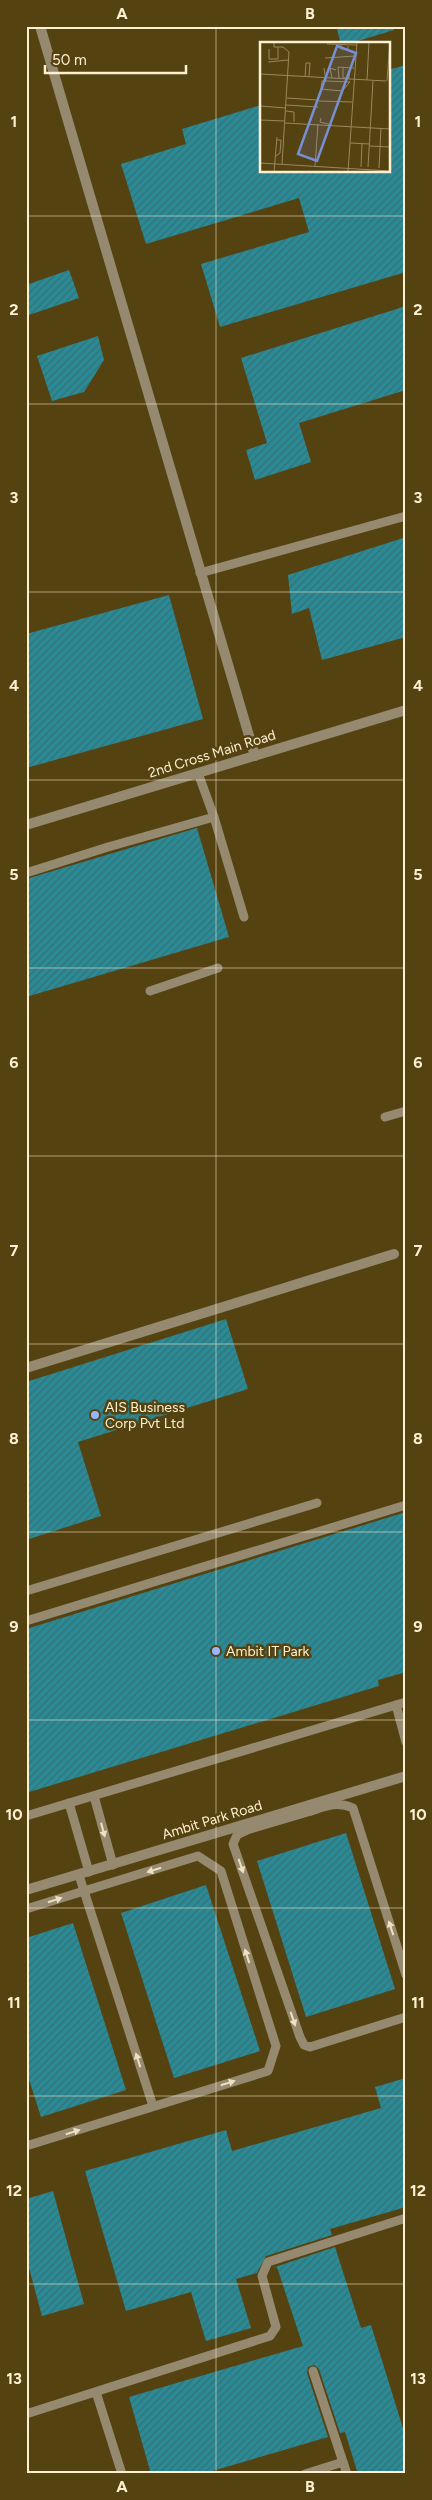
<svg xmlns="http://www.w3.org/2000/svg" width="432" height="2500" viewBox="0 0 432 2500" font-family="Figtree,sans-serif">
<defs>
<pattern id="building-hatch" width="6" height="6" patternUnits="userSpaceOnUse" patternTransform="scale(1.25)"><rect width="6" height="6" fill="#2a8a96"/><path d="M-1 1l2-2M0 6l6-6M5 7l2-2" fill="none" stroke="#387073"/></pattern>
</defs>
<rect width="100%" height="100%" fill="#554211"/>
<g fill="url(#building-hatch)">
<polygon points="336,26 394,26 394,30 348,44 341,44"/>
<polygon points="406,65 406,272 220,327 201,264 309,232 299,198 146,244 121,164 186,144 182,129 261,105 261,171 388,171 388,70"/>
<polygon points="69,270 79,298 26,316 26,285"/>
<polygon points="406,306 406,390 299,423 311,462 255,480 246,450 267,443 241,358"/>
<polygon points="98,336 104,360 84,392 52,401 37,356"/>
<polygon points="406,537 406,637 322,660 309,608 292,614 288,575"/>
<polygon points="169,595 203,719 26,768 26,634"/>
<polygon points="197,828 229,937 26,997 26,879"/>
<polygon points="226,1319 248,1389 78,1442 101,1516 26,1540 26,1382"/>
<polygon points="406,1512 406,1672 378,1680 379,1686 26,1793 26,1629"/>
<polygon points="346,1833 395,1989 306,2017 257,1861"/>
<polygon points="206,1885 260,2051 174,2078 121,1913"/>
<polygon points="73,1923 126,2090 41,2117 26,2070 26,1938"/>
<polygon points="406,2078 406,2207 330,2229 332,2235 266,2256 257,2273 236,2279 251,2328 206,2341 191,2292 126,2311 85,2171 226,2130 232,2151 381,2108 375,2087"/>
<polygon points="53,2191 84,2304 42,2316 26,2257 26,2199"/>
<polygon points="335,2247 361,2328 371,2325 406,2438 406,2474 358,2474 345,2432 340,2433 319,2369 314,2365 308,2367 307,2373 328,2437 202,2474 151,2474 129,2397 303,2346 277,2267 272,2268"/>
</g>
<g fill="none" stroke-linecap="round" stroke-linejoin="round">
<g stroke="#958970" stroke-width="9">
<polyline points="200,573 406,516"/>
<polyline points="198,773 214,817"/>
<polyline points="26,873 108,847 214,817 244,917"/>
<polyline points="150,991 218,968"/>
<polyline points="385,1117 406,1111"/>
<polyline points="26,1591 317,1503"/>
<polyline points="26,1621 406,1505"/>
<polyline points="396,1705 406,1742"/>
<polyline points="94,1796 113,1865"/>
<polyline points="69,1803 89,1872"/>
<path d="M309,1805L311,1811C326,1806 337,1801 353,1808L406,1975"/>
<polyline points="26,1816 406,1702"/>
<polyline points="245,1825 247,1830 237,1835 233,1844 300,2037 304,2045 310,2047 406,2017"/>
<polyline points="247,1830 311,1811"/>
<polyline points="26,1909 84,1891 153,2106"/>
<polyline points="26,2146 268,2071 276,2046 221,1871 198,1856 84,1891 79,1875"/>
<polyline points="313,2371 343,2462"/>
<polyline points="96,2392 122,2474"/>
<polyline points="26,2414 270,2336 276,2327 262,2276 268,2262 406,2218"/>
<polyline points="305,2474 343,2462 347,2474"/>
</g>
<g stroke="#958970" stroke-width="10">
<polyline points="40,26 255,756"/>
<polyline points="26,825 406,710"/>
<polyline points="26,1368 394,1254"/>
</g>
<polyline stroke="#958970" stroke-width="10" points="26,1890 406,1776"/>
</g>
<defs><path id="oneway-solid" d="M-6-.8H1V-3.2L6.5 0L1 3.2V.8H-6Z" transform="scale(1.25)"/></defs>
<g fill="#eee1c2">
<use href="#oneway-solid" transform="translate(103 1830) rotate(75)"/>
<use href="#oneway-solid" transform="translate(241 1866) rotate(71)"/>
<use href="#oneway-solid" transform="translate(154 1870) rotate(163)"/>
<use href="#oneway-solid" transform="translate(55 1900) rotate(-17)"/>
<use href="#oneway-solid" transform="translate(391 1928) rotate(-108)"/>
<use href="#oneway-solid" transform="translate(247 1956) rotate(-108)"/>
<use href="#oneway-solid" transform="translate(293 2019) rotate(71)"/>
<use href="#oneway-solid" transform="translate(138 2060) rotate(-108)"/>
<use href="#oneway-solid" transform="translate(228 2083) rotate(-17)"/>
<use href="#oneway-solid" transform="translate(73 2132) rotate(-17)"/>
</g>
<path fill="none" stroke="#fef0d1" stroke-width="1" stroke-opacity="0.55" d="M216,26V2474M26,216H406M26,404H406M26,592H406M26,780H406M26,968H406M26,1156H406M26,1344H406M26,1532H406M26,1720H406M26,1908H406M26,2096H406M26,2284H406"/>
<g fill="#99b5fd" stroke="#554211" stroke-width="2">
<circle cx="95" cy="1415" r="5"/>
<circle cx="216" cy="1651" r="5"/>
</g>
<g text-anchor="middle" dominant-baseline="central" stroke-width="5" stroke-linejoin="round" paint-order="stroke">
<g font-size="14" fill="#fef0d1" stroke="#554211">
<text transform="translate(212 754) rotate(-17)">2nd Cross Main Road</text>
<text transform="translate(212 1820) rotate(-17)">Ambit Park Road</text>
</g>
<g font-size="14" fill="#fef0d1" stroke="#554211" text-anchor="start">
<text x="105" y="1407">AIS Business<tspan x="105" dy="16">Corp Pvt Ltd</tspan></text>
<text x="226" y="1651">Ambit IT Park</text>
</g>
</g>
<g transform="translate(260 42)">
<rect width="130" height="130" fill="#554211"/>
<path fill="none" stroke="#99885e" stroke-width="1" d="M14,0V5H23L29,10L22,122M67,2L96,3M81,2V7H88V4M9,7V17H18V5M65,16L95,14M8,20L28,18M83,25V36H89L90,26M64,26L66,39H62L61,47L82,49L90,40L66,39M0,32L126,39M45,35L46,21H50L49,34M72,36L70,26L76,28M79,36L78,25L94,26M107,38L109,0M127,39L130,0M27,56L57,58M59,59L92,60M26,63L58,65M0,64L26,66M26,69L34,70V80M61,76L60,80L72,83M0,78L25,79M25,81L130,87M90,101L110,102M110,104L130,105M16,114L20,111L21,98H17M0,121L130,129M55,124L58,82M101,125L102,102M108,125L113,39M119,126L121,86M14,130L17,95M88,130L97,0"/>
<path fill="#778fd5" fill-opacity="0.15" stroke="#778fd5" stroke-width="2.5" d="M77,4L96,11L57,119L38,112Z"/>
<rect width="130" height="130" fill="none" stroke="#fef0d1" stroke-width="2.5"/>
</g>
<rect width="432" height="2500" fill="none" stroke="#554211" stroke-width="55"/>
<path d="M45 65v8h141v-8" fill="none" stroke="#fef0d1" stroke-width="2.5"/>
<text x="52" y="65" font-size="15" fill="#fef0d1" stroke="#554211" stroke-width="4" paint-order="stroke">50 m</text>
<rect x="28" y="28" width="376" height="2444" fill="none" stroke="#fef0d1" stroke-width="2"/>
<g font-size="16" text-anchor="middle" font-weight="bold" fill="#fef0d1">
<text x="122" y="19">A</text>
<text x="310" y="19">B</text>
<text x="14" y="127">1</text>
<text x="418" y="127">1</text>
<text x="14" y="315">2</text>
<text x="418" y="315">2</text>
<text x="14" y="503">3</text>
<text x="418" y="503">3</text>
<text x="14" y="691">4</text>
<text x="418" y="691">4</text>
<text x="14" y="880">5</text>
<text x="418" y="880">5</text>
<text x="14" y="1068">6</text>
<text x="418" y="1068">6</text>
<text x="14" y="1256">7</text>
<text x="418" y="1256">7</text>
<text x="14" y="1444">8</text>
<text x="418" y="1444">8</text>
<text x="14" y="1632">9</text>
<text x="418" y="1632">9</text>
<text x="14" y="1820">10</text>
<text x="418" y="1820">10</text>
<text x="14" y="2008">11</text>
<text x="418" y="2008">11</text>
<text x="14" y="2196">12</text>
<text x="418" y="2196">12</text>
<text x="14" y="2384">13</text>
<text x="418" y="2384">13</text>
<text x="122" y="2492">A</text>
<text x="310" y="2492">B</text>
</g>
</svg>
